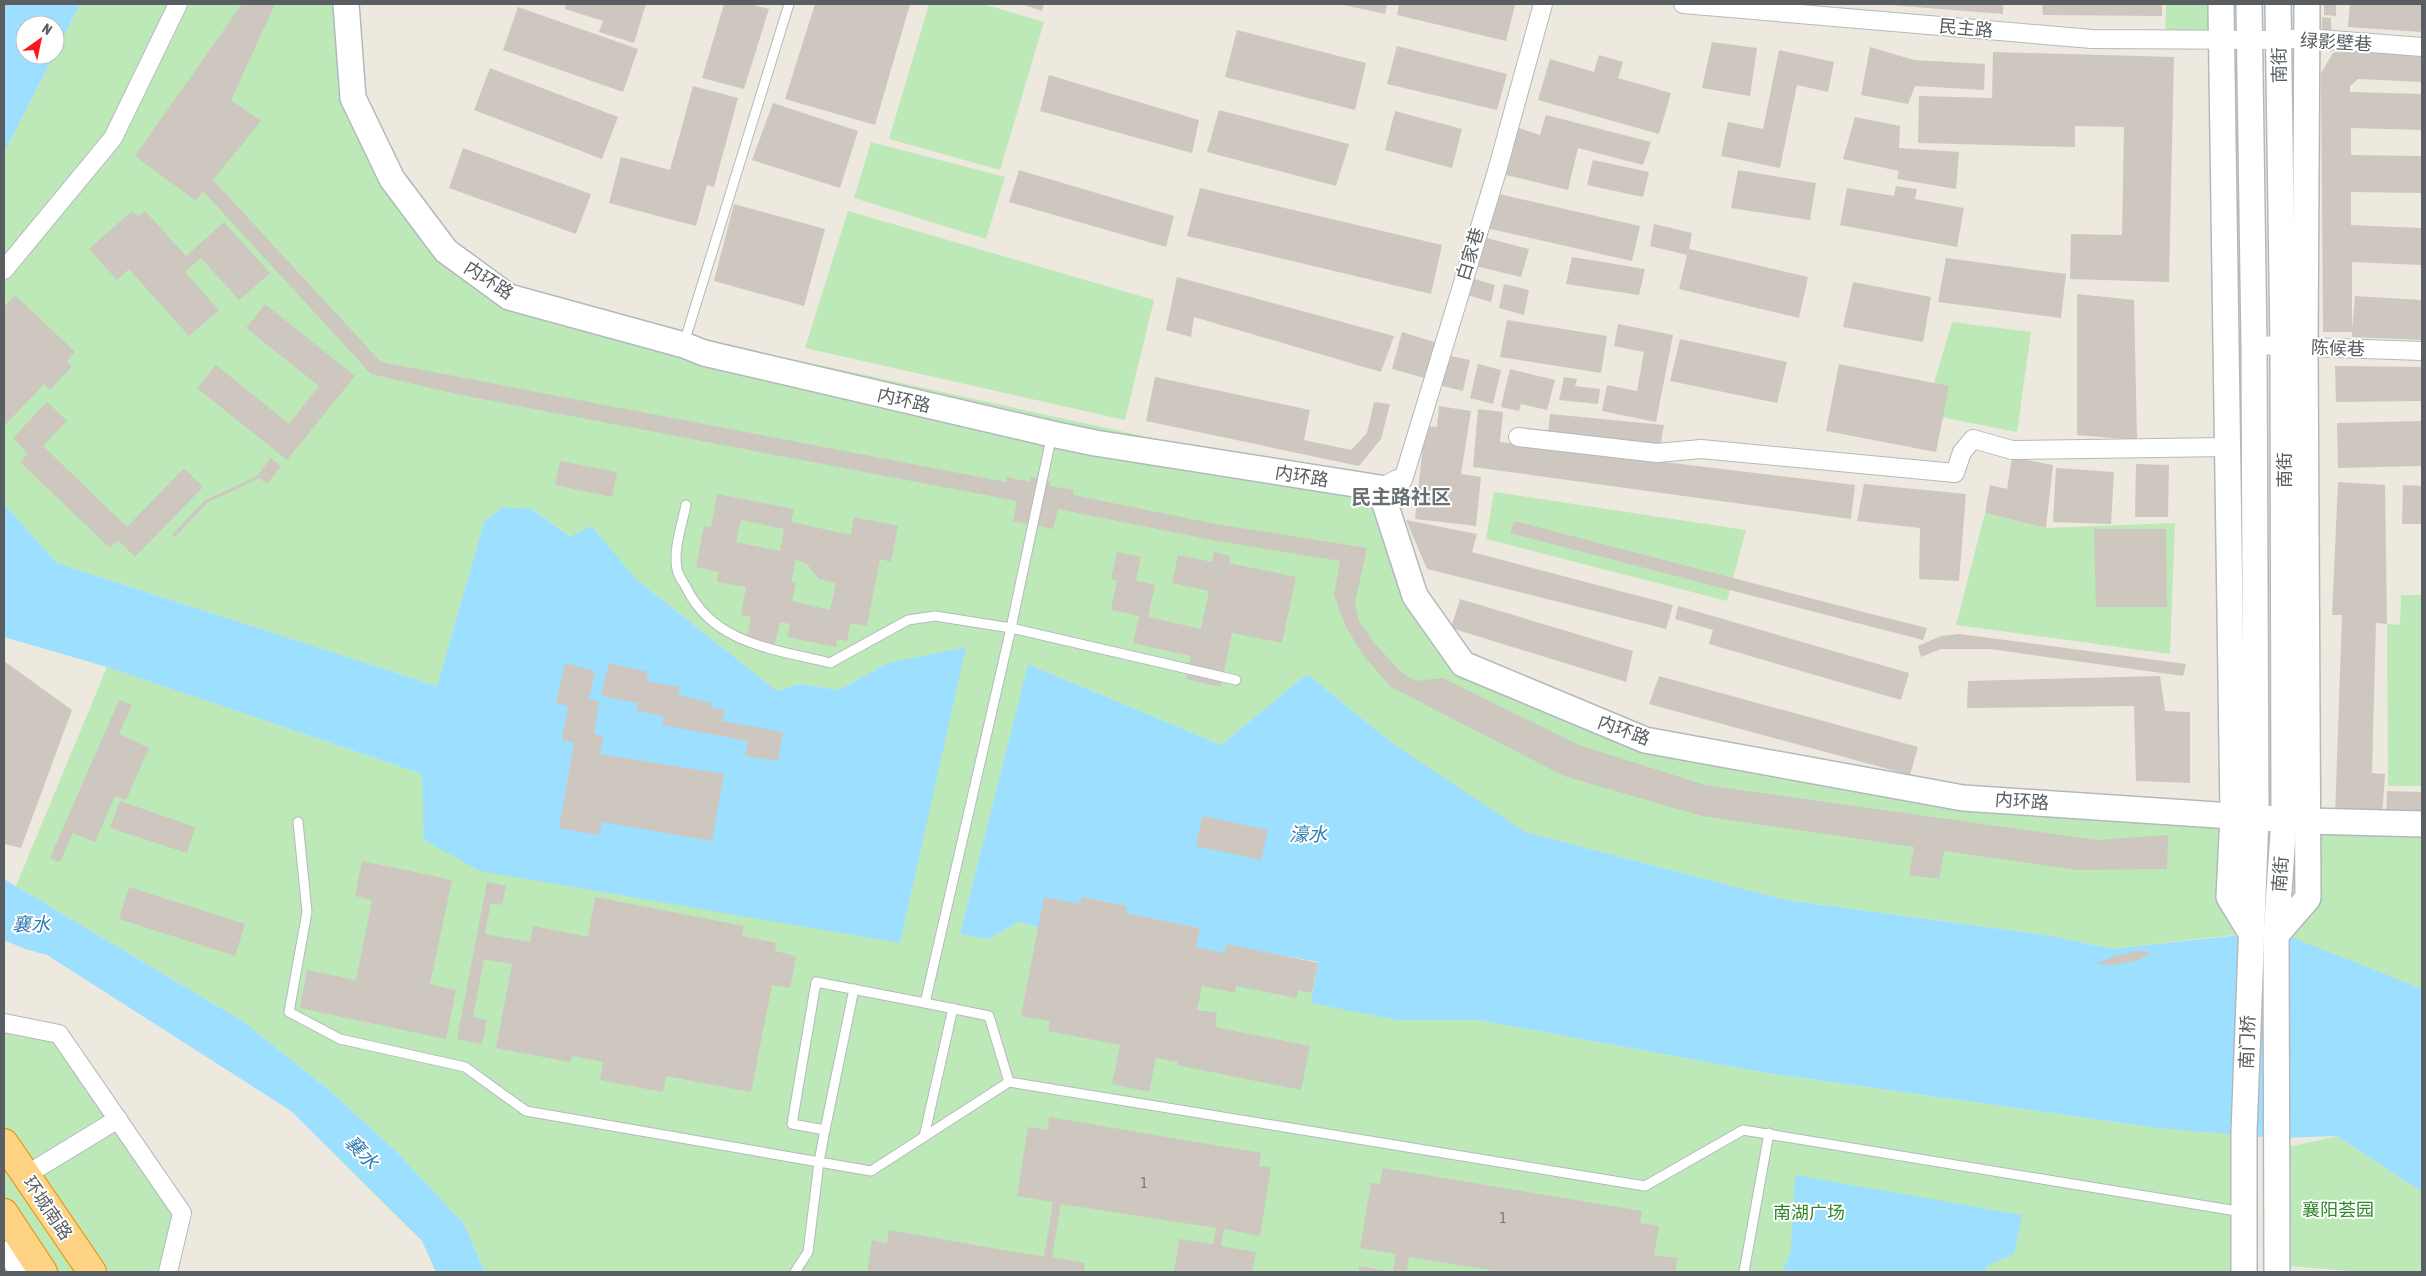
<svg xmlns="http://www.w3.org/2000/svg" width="2426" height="1276" viewBox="0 0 2426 1276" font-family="'Asap Condensed','Noto Sans SC',sans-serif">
<rect width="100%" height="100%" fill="#ede9df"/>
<g fill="#bde8b8">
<polygon points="80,4 346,4 353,98 392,179 509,297 1380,488 1415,596 1463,664 1645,740 1963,798 2422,824 2422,989 2387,976 2251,933 2112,949 2052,936 1786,900 1525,832 1395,745 1307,674 1221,745 1028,664 960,934 989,939 1018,922 1038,927 1080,904 1081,897 1127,906 1126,913 1200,928 1196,947 1224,952 1226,944 1318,963 1312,993 1397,1020 1478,1020 1767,1073 2158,1128 2244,1133 2244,1272 485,1272 464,1224 398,1153 329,1090 244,1022 16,886 107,667 422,774 900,943 935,782 888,663 839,690 800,684 777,691 636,579 591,527 572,537 532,509 484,522 437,686 57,563 4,504 4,153"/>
<polygon points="929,4 983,4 1044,22 1000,170 889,139"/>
<polygon points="2166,4 2222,4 2222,40 2165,40"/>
<polygon points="871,142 1005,177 986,239 854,198"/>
<polygon points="848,211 1154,300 1125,420 805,348"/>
<polygon points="1952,322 2031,332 2017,432 1925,414"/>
<polygon points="1494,492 1746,530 1727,601 1486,539"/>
<polygon points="1985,513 2046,528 2175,523 2170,654 1956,625"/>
<polygon points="2401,595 2422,595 2422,786 2388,786 2387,624 2400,625"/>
<polygon points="4,1023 59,1034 182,1213 168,1272 4,1272"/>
<polygon points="2337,1136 2422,1192 2422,1272 2361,1272 2277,1265 2276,1150"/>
</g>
<g fill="#9ddfff">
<polygon points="4,4 80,4 55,53 55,25 25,25 25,55 54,55 4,153"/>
<polygon points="4,504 57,563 437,686 484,522 503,507 532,509 571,537 591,526 636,579 777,691 800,684 839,690 888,663 966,647 900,943 480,871 424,840 422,774 107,667 4,637"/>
<polygon points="1028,664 1221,745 1307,674 1395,745 1525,832 1786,900 2052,936 2112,949 2276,931 2422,989 2422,1192 2337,1136 2276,1138 2158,1128 1767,1073 1478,1020 1397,1020 1311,1003 1318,962 1226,945 1224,953 1196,947 1199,928 1126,913 1127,906 1081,897 1080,904 1038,927 1018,922 989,939 960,934"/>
<polygon points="4,879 244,1022 329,1090 398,1153 464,1224 485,1272 436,1272 422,1241 291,1111 47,955 25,949 4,940"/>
<polygon points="1795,1175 2022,1215 2014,1254 1986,1266 1985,1272 1783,1272 1791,1250"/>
</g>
<g fill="#cdc7c0" fill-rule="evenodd">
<polygon points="242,4 275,4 231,100 261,121 213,180 381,362 1006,482 1007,477 1030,482 1031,477 1051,482 1050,486 1074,490 1073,495 1216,524 1367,548 1355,603 1359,621 1374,643 1401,672 1415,681 1443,678 1579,745 1705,785 2097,840 2168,835 2167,869 2077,870 1944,851 1939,879 1909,875 1914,847 1702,816 1564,776 1391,687 1363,655 1346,627 1334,595 1340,561 1212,540 1058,509 1053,529 1013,521 1017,501 461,395 371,374 203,191 196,201 135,156"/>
<polygon points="566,4 646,4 634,43 599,32 603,21 565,9"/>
<polygon points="724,4 750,4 769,9 744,89 702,78"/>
<polygon points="815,4 910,4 875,125 785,99"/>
<polygon points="1021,4 1044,4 1042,11"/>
<polygon points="1339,4 1387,4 1385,14"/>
<polygon points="1399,4 1510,4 1515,5 1506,41 1397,15"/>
<polygon points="1889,4 2003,4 2003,14 1889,5"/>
<polygon points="2042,4 2162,4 2162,16 2043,15"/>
<polygon points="2324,4 2336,4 2336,16 2324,15"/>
<polygon points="2350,4 2422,4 2422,32 2348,27"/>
<polygon points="518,7 638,49 623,92 503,50"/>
<polygon points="2322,17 2331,18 2332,52 2324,50 2321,52"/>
<polygon points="1237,30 1366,63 1355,110 1225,77"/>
<polygon points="1712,42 1757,48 1750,96 1702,88"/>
<polygon points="1397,46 1507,74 1497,110 1387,84"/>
<polygon points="1870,47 1914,60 1985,64 1984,90 1915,86 1908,104 1861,95"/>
<polygon points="1779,50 1834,62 1828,92 1797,85 1780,168 1721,156 1728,122 1763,129"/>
<polygon points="2342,50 2422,54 2422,82 2358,79 2350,86 2350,92 2422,94 2422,130 2351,128 2351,155 2422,156 2422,193 2351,192 2351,225 2422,228 2422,265 2352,262 2352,330 2355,296 2422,300 2422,340 2352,337 2352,332 2323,332 2321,73 2333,53"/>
<polygon points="1993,52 2174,57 2169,282 2070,279 2071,234 2122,235 2124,127 2075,126 2075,147 1918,143 1919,96 1992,98"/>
<polygon points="1599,55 1623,62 1618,78 1671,93 1659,134 1538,100 1550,59 1594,72"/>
<polygon points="490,68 618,117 602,159 474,110"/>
<polygon points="1049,75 1199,120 1192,153 1040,111"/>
<polygon points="693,86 738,98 714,187 707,185 696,226 609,203 621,157 670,170"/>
<polygon points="773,103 858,131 840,188 752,160"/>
<polygon points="1219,110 1349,144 1336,186 1207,152"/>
<polygon points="1395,111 1462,129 1452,168 1385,150"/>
<polygon points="1546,115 1651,142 1643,165 1578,148 1568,190 1502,174 1516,127 1540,135"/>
<polygon points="1855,117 1900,126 1899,148 1959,152 1956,189 1897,179 1899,171 1843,159"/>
<polygon points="463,148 591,194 576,234 449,188"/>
<polygon points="1593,160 1649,172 1643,197 1587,185"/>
<polygon points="1019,170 1174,216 1166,247 1009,202"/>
<polygon points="1738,170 1816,183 1810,220 1731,208"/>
<polygon points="1896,186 1917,189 1915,199 1964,208 1957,247 1840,225 1847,188 1894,196"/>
<polygon points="1200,188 1442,245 1431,294 1187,236"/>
<polygon points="1494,193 1640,226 1632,261 1486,228"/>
<polygon points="734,204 825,229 804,306 714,281"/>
<polygon points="132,211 138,217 145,211 186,256 224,222 270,273 239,300 201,258 185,272 219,310 189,336 129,269 117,280 89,249"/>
<polygon points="1654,224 1692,233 1689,249 1808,277 1799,318 1679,289 1687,255 1650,246"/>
<polygon points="1479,236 1529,249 1521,277 1471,265"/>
<polygon points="1572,257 1645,269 1639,295 1566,284"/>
<polygon points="1946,258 2066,274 2061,318 1938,302"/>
<polygon points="1177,277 1394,336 1381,372 1194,317 1191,337 1166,330"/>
<polygon points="1471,278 1495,285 1491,302 1467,295"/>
<polygon points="1853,282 1931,297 1923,342 1843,327"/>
<polygon points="1504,284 1529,290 1524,315 1499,308"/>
<polygon points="2077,294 2134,300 2137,440 2077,435"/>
<polygon points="15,295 75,352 67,361 72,366 50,390 44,384 6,424 4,423 4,307"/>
<polygon points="265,304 355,376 287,460 197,388 216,365 289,424 319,386 246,328"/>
<polygon points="1507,320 1607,336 1601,373 1500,357"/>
<polygon points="1618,324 1673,335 1656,422 1602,411 1607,385 1637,391 1644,352 1614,346"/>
<polygon points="1402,332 1437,343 1428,379 1392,369"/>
<polygon points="1680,339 1787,362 1777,403 1670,381"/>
<polygon points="1441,354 1470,360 1463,391 1434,384"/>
<polygon points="1478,364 1501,370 1493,404 1470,398"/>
<polygon points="1839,364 1949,386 1936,452 1826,431"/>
<polygon points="2335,366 2422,367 2422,401 2336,402"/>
<polygon points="1510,369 1555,380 1547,410 1521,404 1519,411 1501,407"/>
<polygon points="1155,377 1310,410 1304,440 1351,450 1367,433 1374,402 1390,404 1381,439 1359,466 1146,421"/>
<polygon points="1564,377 1577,379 1575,386 1600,389 1598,404 1559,400"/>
<polygon points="47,402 67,421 43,446 127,527 184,468 203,487 135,557 118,540 110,548 20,462 28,454 13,438"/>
<polygon points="1439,406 1471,411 1461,474 1481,477 1476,526 1415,519 1425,426 1437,427"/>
<polygon points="1478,409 1503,412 1500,442 1855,485 1851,519 1473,467"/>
<polygon points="1550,414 1664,425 1660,448 1548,434"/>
<polygon points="2422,421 2422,466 2338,468 2337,423"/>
<polygon points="2012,457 2053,465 2046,528 1985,513 1990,485 2007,489"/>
<polygon points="271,458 281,466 267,484 259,478 207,503 175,537 172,535 204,501 257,476"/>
<polygon points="560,461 617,472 612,497 555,485"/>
<polygon points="2136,464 2169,465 2168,517 2135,517"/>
<polygon points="2056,468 2114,472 2111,524 2053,522"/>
<polygon points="2338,482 2385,485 2387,624 2376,623 2372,773 2385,774 2382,818 2335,815 2342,615 2332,615"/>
<polygon points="1864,484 1966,494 1959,581 1919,579 1920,528 1857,521"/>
<polygon points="2403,485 2422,486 2422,524 2402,524"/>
<path d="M717,494L794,509L791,522L851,535L854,517L898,526L891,562L880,559L867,626L850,623L847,641L837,639L836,647L787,637L790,624L780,622L775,644L747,638L751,617L741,615L746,587L717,582L719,572L696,567L704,526L711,527ZM741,520L784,529L780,551L736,542ZM796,560L806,563L819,579L836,583L830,610L792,601L796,583L791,582Z"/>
<polygon points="1406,520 1477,534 1472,552 1673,605 1666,629 1427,569"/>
<polygon points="1514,521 1879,616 1927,628 1923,640 1510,533"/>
<polygon points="2094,529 2166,529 2167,607 2096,607"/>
<polygon points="1117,552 1141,557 1136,581 1155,585 1148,617 1201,629 1209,591 1172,583 1178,555 1212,562 1214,552 1230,556 1229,563 1296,577 1282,643 1232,633 1221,687 1186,679 1191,656 1133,643 1139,616 1111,610 1117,580 1111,579"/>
<polygon points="1460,599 1633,651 1626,682 1451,628"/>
<polygon points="1678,606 1909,673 1901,700 1709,644 1713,630 1675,619"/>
<polygon points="1959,634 1990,638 2186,664 2183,676 1990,649 1941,649 1921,657 1918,646 1941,636"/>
<polygon points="4,661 72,710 21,848 4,844"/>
<polygon points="565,663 595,671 589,699 599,701 594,734 603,736 600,754 724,774 712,841 602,822 599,835 559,828 574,743 562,740 568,706 556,703"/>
<polygon points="609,663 648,672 646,681 680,687 678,695 711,703 710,707 725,710 722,721 783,732 778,761 745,756 748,741 662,725 663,716 636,711 638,703 601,696"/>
<polygon points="1659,676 1918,747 1910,775 1649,704"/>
<polygon points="2160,676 2165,711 2190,712 2190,783 2136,781 2134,706 1967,708 1968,681"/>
<polygon points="119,700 132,705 119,734 149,748 126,800 115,796 95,842 73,833 60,862 50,858"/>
<polygon points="2387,791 2422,792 2422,818 2386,816"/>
<polygon points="120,801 195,827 187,853 110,828"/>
<polygon points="1202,816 1268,830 1261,860 1196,846"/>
<polygon points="362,861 452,880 430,984 456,990 446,1039 300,1008 307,970 356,980 372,900 355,896"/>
<polygon points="487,882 506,886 502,905 491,903 485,934 530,942 533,926 588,937 595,897 744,926 742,936 776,943 775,951 796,956 790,988 772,985 751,1092 666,1076 663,1092 600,1080 603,1062 572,1056 570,1062 496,1048 512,964 484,959 473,1017 487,1020 482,1044 457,1039"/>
<polygon points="129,887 245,924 235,956 119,919"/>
<polygon points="1044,897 1080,904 1081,897 1127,906 1126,913 1200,928 1196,947 1224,953 1226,944 1318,963 1312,993 1298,990 1297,998 1236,986 1235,993 1202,986 1197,1010 1217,1013 1215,1027 1310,1046 1301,1090 1177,1065 1178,1062 1156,1058 1149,1092 1112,1084 1120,1045 1048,1031 1050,1021 1021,1016"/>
<polygon points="2136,951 2152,952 2139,960 2116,965 2096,964 2115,956"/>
<polygon points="1049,1117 1261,1153 1259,1166 1271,1167 1260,1236 1224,1229 1221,1246 1256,1252 1252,1272 1174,1272 1179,1239 1213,1244 1216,1228 1061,1204 1052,1257 1085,1263 1084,1272 867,1272 872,1240 887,1243 889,1230 1044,1257 1053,1202 1017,1196 1028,1127 1048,1130"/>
<polygon points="1383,1168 1642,1211 1640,1223 1659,1226 1654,1255 1678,1258 1675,1272 1503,1272 1409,1257 1407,1272 1393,1272 1396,1254 1360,1248 1371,1183 1380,1184"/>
<polygon points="1359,1266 1388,1271 1388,1272 1358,1272"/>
</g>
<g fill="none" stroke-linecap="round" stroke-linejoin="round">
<g stroke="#b5b9be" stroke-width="11">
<g id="lane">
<polyline points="684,343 789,4"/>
<path d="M686,505C682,525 673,549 677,569C678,576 684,583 687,589C715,645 776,649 830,663L908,620L935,616L1011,628L1052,434"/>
<polyline points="298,822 307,912 289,1012 340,1039 465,1067 526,1111 819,1162 808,1252 795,1272"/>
<polyline points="925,1003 816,982 792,1124 825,1130 819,1162 871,1171 1009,1082 1645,1186 1743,1130 2243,1212"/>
<polyline points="1009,1082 989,1016 925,1003 1011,628 1236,680"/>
<polyline points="825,1130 854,989"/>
<polyline points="924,1137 953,1008"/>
<polyline points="1744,1272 1769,1133"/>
</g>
</g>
<g stroke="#b5b9be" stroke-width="20">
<g id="street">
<polyline points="1683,4 2092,39 2278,40 2307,38 2422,47"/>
<polyline points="4,270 113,138 178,4"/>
<polyline points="2254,345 2422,351"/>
<polyline points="1518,437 1657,453 1701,449 1955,473 1962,452 1973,439 2012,450 2228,447"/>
<polyline points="1380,488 1397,479 1403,480 1497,171 1543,4"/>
<polyline points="4,1023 59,1034 182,1213 168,1272"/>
<polyline points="26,1175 118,1119"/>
<polyline points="4,1250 19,1272"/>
</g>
</g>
<g stroke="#b3b8be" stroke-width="28">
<g id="secondary">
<polyline points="346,4 353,98 392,179 446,251 509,297 684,345 704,353 1052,434 1095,443 1380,488 1415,596 1463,664 1645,740 1963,798 2308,821 2422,824"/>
<polyline points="2221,4 2233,815 2229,897 2251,933"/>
<polyline points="2276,935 2308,898 2305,347 2307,4"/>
<polyline points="2244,1272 2244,1133 2256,817 2254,345 2249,4"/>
<polyline points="2277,1272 2276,935 2284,819 2283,346 2278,4"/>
</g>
</g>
<g stroke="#ec8a00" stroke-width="30">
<g id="highway">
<polyline points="4,1143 92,1272"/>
<polyline points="4,1213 43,1272"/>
</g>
</g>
<use href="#lane" stroke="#fff" stroke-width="9"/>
<use href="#street" stroke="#fff" stroke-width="18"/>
<use href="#secondary" stroke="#fff" stroke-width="25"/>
<use href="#highway" stroke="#ffd384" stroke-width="28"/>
</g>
<g text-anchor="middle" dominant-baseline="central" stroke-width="4" stroke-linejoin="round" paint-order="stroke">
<g font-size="15" fill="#75787a">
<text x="1144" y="1182">1</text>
<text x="1503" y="1217">1</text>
</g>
<g font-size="18" fill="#585e62" stroke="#fff">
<text transform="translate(1966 28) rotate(5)">民主路</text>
<text transform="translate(2336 42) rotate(3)">绿影壁巷</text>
<text transform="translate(2279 65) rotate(-91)">南街</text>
<text transform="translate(1470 254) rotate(-73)">白家巷</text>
<text transform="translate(489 280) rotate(33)">内环路</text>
<text transform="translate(2338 348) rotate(2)">陈候巷</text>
<text transform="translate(904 400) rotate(13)">内环路</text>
<text transform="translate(2284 470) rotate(-90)">南街</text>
<text transform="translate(1302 476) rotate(9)">内环路</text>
<text transform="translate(1624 730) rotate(20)">内环路</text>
<text transform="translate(2022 801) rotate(4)">内环路</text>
<text transform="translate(2280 874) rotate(-86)">南街</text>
<text transform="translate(2247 1042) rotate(-88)">南门桥</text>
<text transform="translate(48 1208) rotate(56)">环城南路</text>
</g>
<g font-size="18" fill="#30872b" stroke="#fff">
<text x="2338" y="1209">襄阳荟园</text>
<text x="1809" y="1212">南湖广场</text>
</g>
<g font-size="19" font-style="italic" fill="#2e7cb2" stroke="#fff">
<text x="1308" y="834">濠水</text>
<text x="31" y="924">襄水</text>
<text transform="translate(362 1152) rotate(46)">襄水</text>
</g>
<g font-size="20" font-weight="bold" fill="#697074" stroke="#fff">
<text x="1401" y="496">民主路社区</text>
</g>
</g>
<rect width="2426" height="1276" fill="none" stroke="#585e62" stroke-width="10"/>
<g transform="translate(40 40) rotate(33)"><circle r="24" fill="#ffffff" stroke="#bcbfc0"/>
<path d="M0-4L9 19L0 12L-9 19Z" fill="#fc161c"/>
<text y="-8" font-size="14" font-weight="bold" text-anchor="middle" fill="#585e62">N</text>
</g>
</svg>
